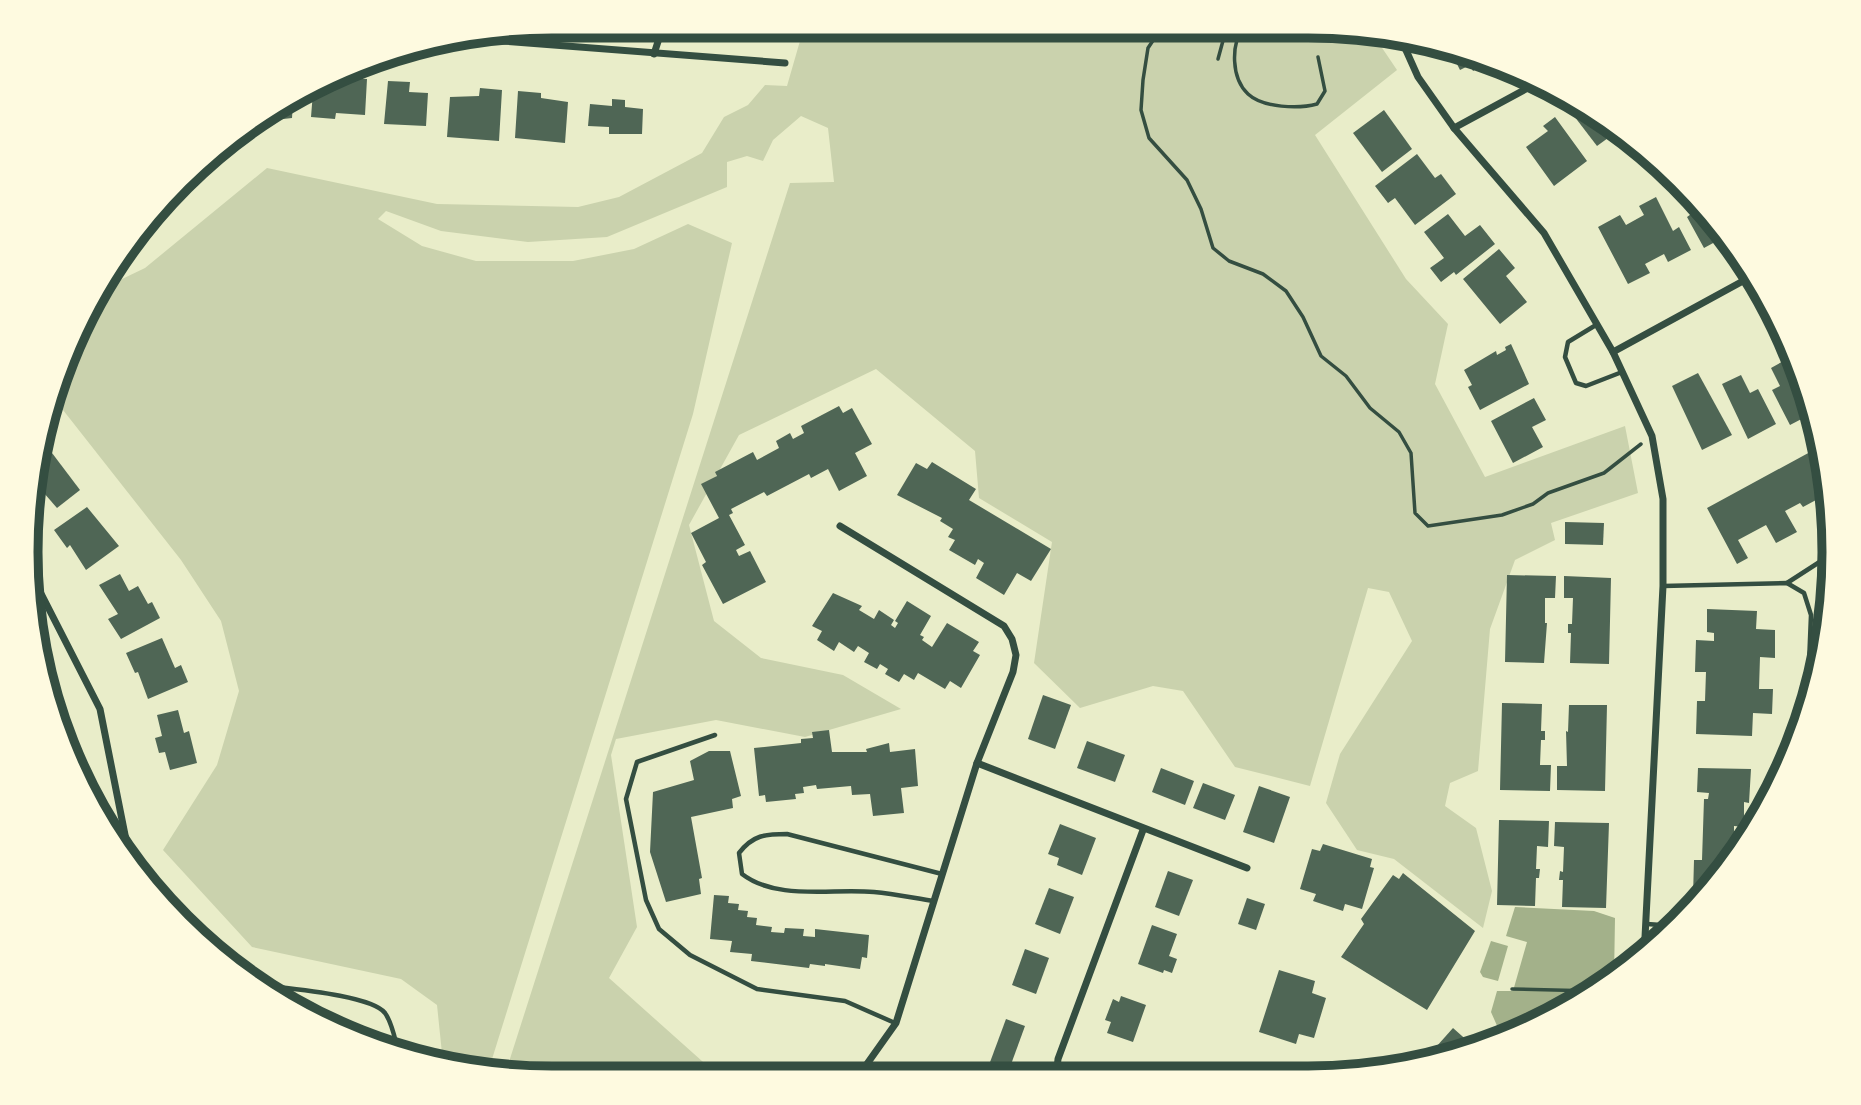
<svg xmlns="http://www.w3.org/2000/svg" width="1861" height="1105" viewBox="0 0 1861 1105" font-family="Mulish,sans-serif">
<rect width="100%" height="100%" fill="#e9edc9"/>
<polygon fill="#cad2ad" points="804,27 1343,27 1372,33 1397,70 1315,135 1406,279 1448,324 1435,384 1485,477 1625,426 1638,493 1551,523 1555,540 1515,560 1490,629 1478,771 1450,783 1445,806 1476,828 1492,891 1483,928 1394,859 1357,850 1326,803 1340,754 1412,641 1389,592 1368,588 1310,786 1235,767 1183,691 1153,686 1080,708 1034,663 1052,542 979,498 975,451 876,369 739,435 689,525 714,621 761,658 843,675 901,709 805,737 716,720 616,739 611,755 637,927 609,978 721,1078 541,1078 508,1065 790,183 834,182 828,128 801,116 773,140 763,161 747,156 727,162 727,187 607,237 528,242 441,231 386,211 378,219 422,246 476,261 573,261 634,249 688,224 732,243 693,414 488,1072 443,1063 437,1005 401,979 252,947 163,850 217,765 239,691 221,621 181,560 52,396 54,384 108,274 120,280 145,268 267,168 437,204 578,207 619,197 702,153 724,117 748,105 765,85 787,86"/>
<g fill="#a3b18a">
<polygon points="1515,907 1594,911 1615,918 1614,978 1571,1008 1502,1037 1491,1012 1497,991 1513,991 1527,942 1506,936"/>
<polygon points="1491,941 1508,946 1498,981 1483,977 1480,972"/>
</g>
<g fill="#4f6655">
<polygon points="1449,48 1478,54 1492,61 1473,71 1470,65 1460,70"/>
<polygon points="341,77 367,79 365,115 336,113 335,119 311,117 313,92"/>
<polygon points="388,81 410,82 409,92 428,93 426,126 384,124"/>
<polygon points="480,88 502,90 499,141 447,137 450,97 479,96"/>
<polygon points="518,91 541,93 541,98 568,102 565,143 515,138"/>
<polygon points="612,99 625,100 625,107 643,109 642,134 609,134 609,127 588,126 590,104 612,106"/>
<polygon points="293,102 292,118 257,122"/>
<polygon points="1580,105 1601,115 1619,130 1597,146 1571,112"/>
<polygon points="1384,110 1412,149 1382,172 1353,133"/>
<polygon points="1555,117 1587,161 1554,186 1526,147 1548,131 1543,126"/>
<polygon points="1417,154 1435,178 1441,174 1456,194 1415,225 1395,198 1388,203 1375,186"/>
<polygon points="1683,183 1726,236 1704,248 1687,217 1694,212 1679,185"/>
<polygon points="1656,197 1673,231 1679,227 1691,250 1668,262 1664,254 1645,264 1650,273 1628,284 1598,227 1620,215 1626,225 1644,215 1639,206"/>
<polygon points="1448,214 1465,236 1480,225 1495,244 1456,275 1454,272 1441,282 1430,268 1444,258 1424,232"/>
<polygon points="1499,249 1515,268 1506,276 1527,302 1500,324 1463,279"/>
<polygon points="1511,344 1529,384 1480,410 1468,387 1472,385 1464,370 1496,351 1497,355 1506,350 1505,347"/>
<polygon points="1789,358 1808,393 1813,413 1790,425 1772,390 1780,386 1771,368"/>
<polygon points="1698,373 1732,435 1702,450 1672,386"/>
<polygon points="1741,375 1750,393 1758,389 1776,424 1748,439 1722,384"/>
<polygon points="1534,398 1546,420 1532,427 1543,447 1513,463 1491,421"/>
<polygon points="839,406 843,413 852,408 872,444 855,453 867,476 839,491 828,469 811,478 809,474 767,496 764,492 731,509 733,513 729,515 745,545 736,550 739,556 750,551 766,582 723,604 702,565 706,562 691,533 719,518 701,484 717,476 715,472 753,452 757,460 779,448 776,441 790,433 793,439 804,433 801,426"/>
<polygon points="1823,445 1829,493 1803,507 1800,503 1785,511 1797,532 1776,543 1766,525 1738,540 1748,558 1737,564 1707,508"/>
<polygon points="49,449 80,490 57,508 37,485 42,454"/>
<polygon points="932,462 976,489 969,500 1051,549 1031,581 1017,573 1004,595 976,578 984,563 978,559 975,565 949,550 955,540 948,537 953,529 940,521 942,518 897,495 916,463 927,469"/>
<polygon points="87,507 119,546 86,570 70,545 67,548 54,530"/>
<polygon points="1565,522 1604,523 1603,545 1565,544"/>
<polygon points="120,574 129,591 138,586 148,604 152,602 160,618 121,639 108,619 118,614 99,585"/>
<polygon points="1507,575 1556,576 1555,598 1545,598 1545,623 1547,623 1544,663 1505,662"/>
<polygon points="1564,576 1611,578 1609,664 1570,663 1571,633 1568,633 1568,624 1572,624 1573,598 1564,598"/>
<polygon points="833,593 862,606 859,610 874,619 879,610 894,620 891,625 895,628 898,623 895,621 907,601 931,616 920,635 924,637 922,640 932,647 947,623 979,642 973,651 980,655 961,688 950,681 945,689 918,673 914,680 904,674 899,682 885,674 888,669 880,664 877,669 864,662 869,653 858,646 854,652 839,642 834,651 817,640 822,631 812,626"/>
<polygon points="1707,609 1757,611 1756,629 1775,630 1775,658 1760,657 1759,689 1773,689 1772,714 1753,713 1752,736 1696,734 1697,701 1705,701 1706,672 1695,672 1696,640 1714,641 1714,633 1707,632"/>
<polygon points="162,638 175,668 181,665 188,682 148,699 138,672 135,673 126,653"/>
<polygon points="1043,695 1071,705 1055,749 1028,739"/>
<polygon points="1502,703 1542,704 1541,731 1545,731 1545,740 1541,740 1540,765 1551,765 1550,791 1500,790"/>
<polygon points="1569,705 1607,705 1605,791 1557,790 1557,766 1567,766 1566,731 1568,732"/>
<polygon points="178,710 184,733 189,731 197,763 170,770 165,752 159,753 155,738 162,736 157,715"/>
<polygon points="829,730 832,752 867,752 866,749 889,743 890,752 915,749 918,786 901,788 904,813 873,816 870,794 852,795 851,786 817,789 816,785 803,787 804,793 795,794 796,799 766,802 765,795 759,796 754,748 801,743 801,739 813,738 812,732"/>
<polygon points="1087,741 1125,755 1115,782 1077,768"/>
<polygon points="709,751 730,751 741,796 732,799 733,808 691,817 702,878 699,879 701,894 666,902 650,852 653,792 694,780 690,761"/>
<polygon points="1161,768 1194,781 1185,805 1152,792"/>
<polygon points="1698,768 1751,769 1749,803 1744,802 1744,827 1734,826 1734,831 1738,831 1737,855 1701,896 1693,896 1694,860 1702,860 1704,799 1708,799 1709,793 1697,792"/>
<polygon points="1203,783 1235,795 1225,820 1193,808"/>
<polygon points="1259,786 1290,797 1274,843 1243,832"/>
<polygon points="1499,820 1549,821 1548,847 1537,846 1536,869 1540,869 1539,878 1536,878 1535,906 1497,905"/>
<polygon points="1555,822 1609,823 1606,908 1562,907 1563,880 1559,880 1560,871 1563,872 1564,847 1554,846"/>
<polygon points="1060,824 1096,838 1082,875 1057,865 1059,858 1048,854"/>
<polygon points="1323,844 1372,859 1370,867 1374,868 1362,909 1345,904 1343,911 1313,901 1316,894 1300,889 1312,849 1320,851"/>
<polygon points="1168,871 1193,880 1179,916 1155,907"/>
<polygon points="1403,873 1475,931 1427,1010 1341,957 1364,924 1361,919 1393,875 1399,879"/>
<polygon points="1049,888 1074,897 1060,934 1035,924"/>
<polygon points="714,895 729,896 728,903 739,904 738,910 748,911 747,917 757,918 756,925 772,927 771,932 784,933 785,928 804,929 803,936 815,937 815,929 869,935 867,958 862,957 860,969 825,964 825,966 810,964 809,968 751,961 752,954 730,952 732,941 710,939"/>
<polygon points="1247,898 1265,904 1256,930 1238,924"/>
<polygon points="1152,925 1177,934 1169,956 1177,959 1172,973 1164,970 1163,973 1138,964"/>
<polygon points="1025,949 1049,958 1036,994 1012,985"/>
<polygon points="1279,970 1315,981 1312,993 1326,998 1314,1038 1299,1034 1296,1044 1259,1032"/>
<polygon points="1121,996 1146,1005 1133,1042 1107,1033 1111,1022 1105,1020 1113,999 1119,1002"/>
<polygon points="1006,1019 1025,1026 1006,1078 999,1078 986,1073"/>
<polygon points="1453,1028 1471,1044 1467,1052 1445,1061 1420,1065"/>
</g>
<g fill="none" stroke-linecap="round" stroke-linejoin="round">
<g stroke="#344e41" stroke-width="3.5">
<polyline points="1162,27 1148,48 1143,80 1141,110 1149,138 1187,180 1201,209 1213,248 1229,261 1263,274 1286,291 1303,317 1321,356 1346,376 1370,408 1399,432 1411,453 1415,513 1428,526 1502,515 1533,504 1548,493 1604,473 1641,444"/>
<path d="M1243,27C1231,45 1231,78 1248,94C1263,108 1299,109 1317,104L1325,91L1318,57"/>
<polyline points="1218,59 1224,37 1239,31"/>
<polyline points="1512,989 1595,991"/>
</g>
<g stroke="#344e41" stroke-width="4.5">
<polyline points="1596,325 1568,342 1565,357 1576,383 1586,386 1622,372"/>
<polyline points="1787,583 1835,552"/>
<polyline points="1663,586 1787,583 1804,593 1811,615 1807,712"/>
<polyline points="715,735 637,762 626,799 646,900 659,929 690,955 757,989 845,1001 895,1023"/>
<path d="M934,901C914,898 894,894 874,892C832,888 777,901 742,874L739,853C753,835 765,834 787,834L942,874"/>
<polyline points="1647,924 1675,926"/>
<path d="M254,984C279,988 370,994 385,1013C393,1024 395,1041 399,1054"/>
</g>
<g stroke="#344e41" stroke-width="7">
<polyline points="477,39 785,63"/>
<polyline points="1401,39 1418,77 1454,128 1544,233 1613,352 1652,436 1663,499 1663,586 1644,957"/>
<polyline points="654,54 663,26"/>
<polyline points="1454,128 1537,83"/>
<polyline points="1613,352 1754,275"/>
<polyline points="840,526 1004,626 1012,639 1016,655 1013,672 977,763 896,1023 857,1078"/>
<polyline points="30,572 100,709 131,865"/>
<polyline points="977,763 1247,868"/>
<polyline points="1056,1078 1058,1059 1143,830"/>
</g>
</g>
<path d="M0 0H1861V1105H0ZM552 38H1308A514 514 0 0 1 1822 552V552A514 514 0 0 1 1308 1066H552A514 514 0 0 1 38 552V552A514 514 0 0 1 552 38Z" fill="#fefae0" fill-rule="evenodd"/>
<path fill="none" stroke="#344e41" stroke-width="9" d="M552 38H1308A514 514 0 0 1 1822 552V552A514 514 0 0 1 1308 1066H552A514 514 0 0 1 38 552V552A514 514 0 0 1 552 38Z"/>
</svg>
